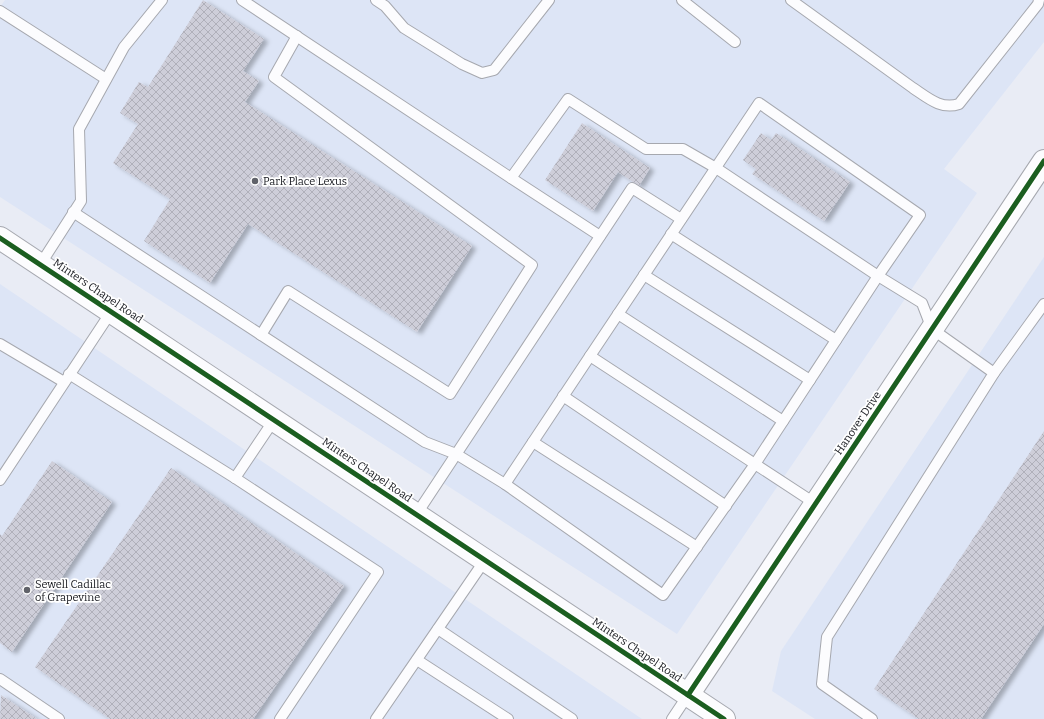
<svg xmlns="http://www.w3.org/2000/svg" width="1044" height="719" viewBox="0 0 1044 719" font-family="Bitter,serif">
<defs>
<pattern id="building-cross-hatch" width="8" height="8" patternUnits="userSpaceOnUse"><rect width="8" height="8" fill="#ceced9"/><path d="M0 0l8 8M0 8l8-8" fill="none" stroke="#b0b0ba"/></pattern>
<filter id="shadow"><feDropShadow dx="4.5" dy="2.5" stdDeviation="2" flood-color="#0004"/></filter>
</defs>
<rect width="100%" height="100%" fill="#e9ecf5"/>
<g fill="#dde5f6">
<polygon points="5,0 1044,0 1044,42 944,169 977,193 677,634 0,197 0,7"/>
<polygon points="1044,257 1044,719 815,719 772,691 781,651"/>
<polygon points="0,284 642,719 0,719"/>
</g>
<g fill="url(#building-cross-hatch)" filter="url(#shadow)">
<polygon points="203,0 264,39 243,71 259,81 245,102 472,246 417,332 248,224 210,283 144,241 170,199 113,163 138,124 120,113 139,82 148,87"/>
<polygon points="582,123 650,168 639,186 618,172 593,211 545,180"/>
<polygon points="761,133 771,140 776,133 850,182 824,221 752,174 756,169 743,160"/>
<polygon points="1044,431 1044,624 981,719 919,719 874,689"/>
<polygon points="52,461 112,502 12,652 0,643 0,534 2,536"/>
<polygon points="171,468 344,586 253,719 110,719 35,667"/>
<polygon points="1,695 37,719 0,719"/>
</g>
<g fill="none" stroke-linecap="round" stroke-linejoin="round">
<g stroke="#a6a8af" stroke-width="12">
<g id="lane">
<polyline points="242,0 511,178"/>
<polyline points="376,0 385,6 404,28 462,64 482,73 494,70 549,0"/>
<polyline points="682,0 735,42"/>
<path d="M791,0L913,88C928,98 941,110 959,104L1038,4L1039,0"/>
<polyline points="0,11 106,79"/>
<polyline points="73,212 425,442 456,454 505,484"/>
<polyline points="671,234 836,340"/>
<polyline points="40,265 81,201 79,129 124,47 162,0"/>
<polyline points="644,275 810,380"/>
<polyline points="618,314 783,421"/>
<polyline points="261,335 288,291 450,394 532,265 274,77 297,36"/>
<polyline points="0,344 64,382"/>
<polyline points="590,356 505,484 663,595 755,464 878,276 716,168 683,149 646,149 568,99 511,178 600,236"/>
<polyline points="994,373 1044,304"/>
<polyline points="69,374 235,478 378,572 280,719"/>
<polyline points="563,396 726,506"/>
<polyline points="533,442 697,547"/>
<polyline points="235,478 274,420"/>
<polyline points="0,480 111,312"/>
<polyline points="816,504 590,356 759,103 920,215 878,276 922,303 932,329 994,373 827,637 822,684 872,719"/>
<polyline points="416,515 632,188 681,219"/>
<polyline points="438,629 572,719"/>
<polyline points="417,660 508,719"/>
<polyline points="0,679 59,719"/>
<polyline points="376,719 485,560"/>
<polyline points="672,719 688,695"/>
</g>
</g>
<g stroke="#a6a8af" stroke-width="24">
<g id="secondary">
<polyline points="0,238 724,719"/>
<polyline points="688,695 1044,161"/>
</g>
</g>
<use href="#lane" stroke="#fcfcfe" stroke-width="10"/>
<use href="#secondary" stroke="#fcfcfe" stroke-width="22"/>
<g stroke="#fff" stroke-width="8">
<g id="cycleway">
<polyline points="0,238 724,719"/>
<polyline points="688,695 1044,161"/>
</g>
</g>
<use href="#cycleway" stroke="#1b5e20" stroke-width="5"/>
</g>
<g fill="#606269" stroke="#fff" stroke-width="1.5">
<circle cx="255" cy="181" r="4"/>
<circle cx="27" cy="590" r="4"/>
</g>
<g text-anchor="middle" dominant-baseline="central" stroke-width="3.5" stroke-linejoin="round" paint-order="stroke">
<g font-size="11" fill="#16181e" stroke="#fff" text-anchor="start">
<text x="263" y="181">Park Place Lexus</text>
<text x="35" y="584">Sewell Cadillac<tspan x="35" dy="13">of Grapevine</tspan></text>
</g>
<g font-size="11" fill="#16181e" stroke="#fff">
<text transform="translate(98 291) rotate(34)">Minters Chapel Road</text>
<text transform="translate(858 423) rotate(-56)">Hanover Drive</text>
<text transform="translate(367 470) rotate(34)">Minters Chapel Road</text>
<text transform="translate(637 650) rotate(34)">Minters Chapel Road</text>
</g>
</g>
</svg>
